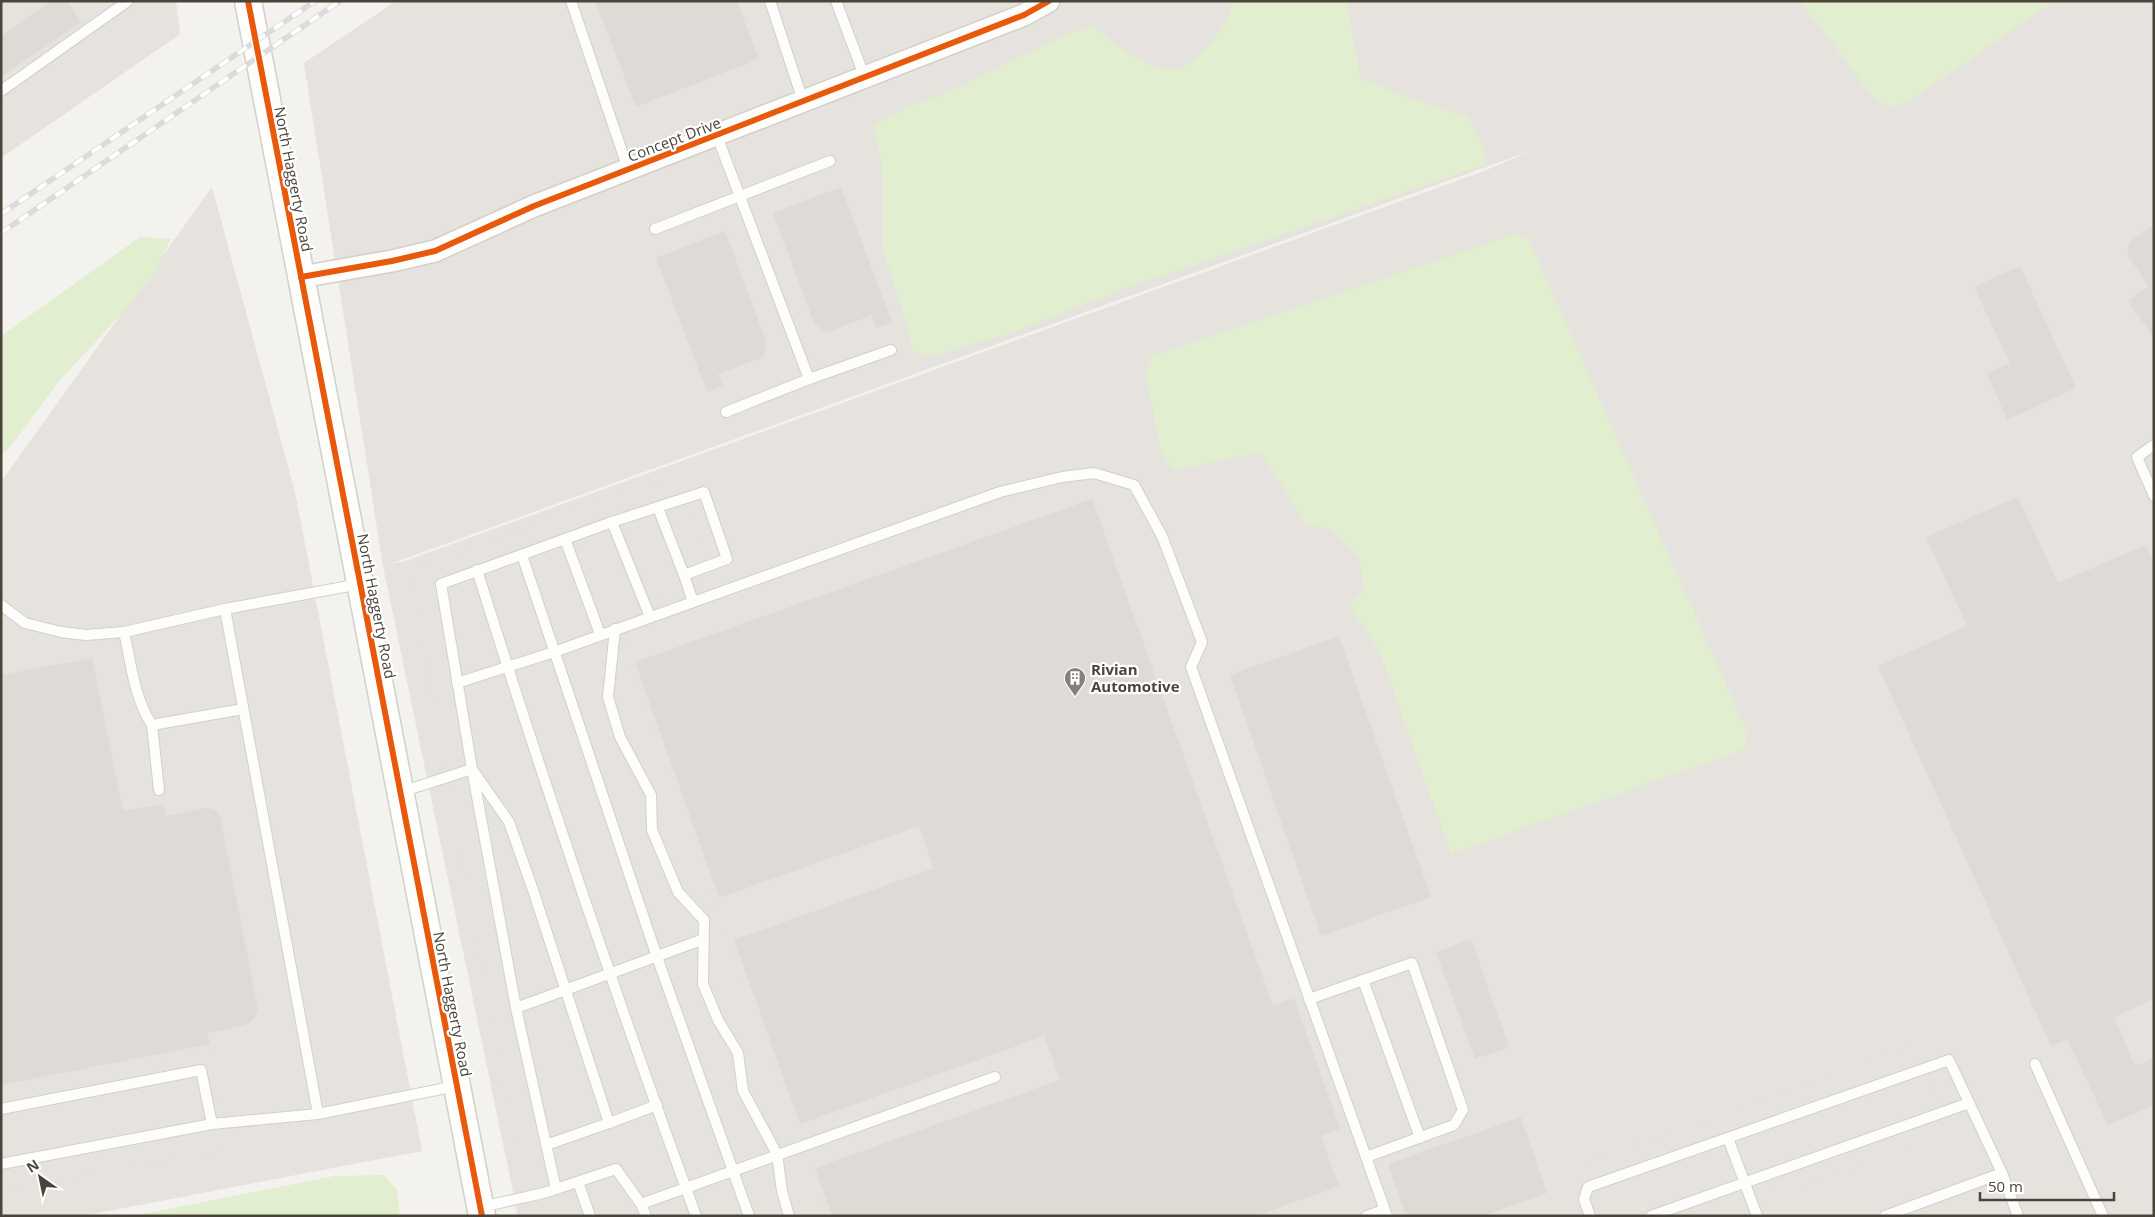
<svg xmlns="http://www.w3.org/2000/svg" width="2155" height="1217" viewBox="0 0 2155 1217" font-family="'Open Sans',sans-serif">
<rect width="100%" height="100%" fill="#f4f2ee"/>
<g fill="#e6e2de" fill-rule="evenodd">
<polygon points="1,1 176,1 180,34 1,158"/>
<path d="M396,1H2154V1215L518,1216L383,566L304,63ZM1533,150L1484,171L405,561L390,564Z"/>
<polygon points="212,187 295,492 422,1151 82,1216 1,1216 1,482"/>
</g>
<g fill="#e1eecf">
<path d="M1231,1H1346L1361,79L1441,109L1468,115L1485,153L1484,165L1121,290L1008,334L927,357L913,350L905,317L883,250V175L874,125L909,106L939,96L1069,33L1093,26C1110,40 1153,75 1176,70C1187,68 1206,50 1212,42C1223,26 1230,22 1231,1Z"/>
<polygon points="1800,1 2055,1 1909,101 1891,108 1872,96"/>
<polygon points="1517,233 1529,240 1748,734 1745,749 1451,854 1380,653 1350,606 1364,590 1359,557 1332,530 1306,524 1262,454 1239,456 1175,470 1161,453 1146,374 1151,357"/>
<polygon points="140,237 171,239 153,275 125,310 59,381 12,445 1,455 1,336"/>
<polygon points="384,1175 397,1190 400,1216 134,1216 334,1176"/>
</g>
<g fill="#e6e3df">
<polygon points="676,474 715,580 615,617 826,1216 530,1216 492,1024 409,570"/>
<polygon points="1938,1037 1944,1051 1929,1077 1939,1103 1946,1104 1956,1131 1771,1197 1767,1186 1728,1199 1731,1211 1717,1216 1581,1216 1576,1196 1582,1181 1577,1166 1707,1120 1712,1132 1734,1126 1736,1123 1733,1111"/>
<polygon points="208,1048 226,1149 1,1191 1,1087"/>
</g>
<g fill="#dedbd6">
<polygon points="51,1 67,1 81,22 1,77 1,36"/>
<polygon points="595,1 737,1 759,59 636,107"/>
<polygon points="841,187 892,322 876,328 872,315 826,333 814,323 773,213"/>
<polygon points="2154,225 2154,338 2128,301 2148,286 2127,254 2129,242"/>
<polygon points="725,231 766,341 764,357 718,374 723,386 707,392 656,258"/>
<polygon points="2020,266 2076,388 2007,420 1987,373 2010,363 1974,287"/>
<polygon points="2018,497 2058,583 2146,545 2154,562 2154,999 2114,1017 2135,1066 2154,1058 2154,1105 2108,1125 2067,1039 2051,1046 1878,666 1967,626 1926,537"/>
<polygon points="1092,499 1273,1006 1294,998 1340,1129 1321,1136 1339,1186 1256,1216 832,1216 815,1168 1060,1080 1044,1036 800,1124 734,940 934,868 919,826 719,898 635,662"/>
<polygon points="1339,636 1431,897 1321,936 1230,675"/>
<polygon points="92,658 123,811 163,804 166,816 206,808 214,809 220,816 258,1009 254,1019 246,1025 207,1033 210,1044 1,1085 1,675"/>
<polygon points="1471,939 1509,1047 1475,1059 1436,952"/>
<polygon points="1521,1117 1547,1193 1483,1216 1406,1216 1388,1164"/>
</g>
<g fill="none" stroke-linecap="round" stroke-linejoin="round">
<g stroke="#d2d0cb" stroke-width="12">
<g id="service">
<polyline points="571,1 628,169"/>
<polyline points="770,1 803,101"/>
<polyline points="836,1 865,78"/>
<polyline points="1,91 128,1"/>
<polyline points="717,136 809,379 891,350"/>
<polyline points="655,229 830,161"/>
<polyline points="726,412 809,379"/>
<polyline points="2154,445 2137,457 2154,496"/>
<polyline points="658,508 684,575"/>
<polyline points="612,522 650,617"/>
<polyline points="565,539 600,634"/>
<polyline points="522,555 657,957 749,1216"/>
<path d="M477,570C545,787 618,1002 696,1216"/>
<polyline points="1,605 25,623 61,632 86,635 124,632 225,609 360,584"/>
<polyline points="225,609 318,1114"/>
<polyline points="615,629 608,697 620,737 651,795 652,830 678,892 704,920 703,984 718,1020 738,1053 743,1091 777,1154 782,1191 789,1216"/>
<path d="M124,632C131,663 134,698 152,725L243,709"/>
<polyline points="457,683 554,652 1000,492 1062,477 1094,473 1134,485 1162,536 1202,642 1191,667 1387,1216"/>
<polyline points="152,725 159,790"/>
<polyline points="474,772 509,822 533,890 609,1123 546,1145"/>
<polyline points="401,792 472,769"/>
<polyline points="1363,980 1420,1138"/>
<polyline points="1309,999 1412,963 1463,1110 1454,1125 1366,1157"/>
<polyline points="517,1012 516,1008 704,939"/>
<polyline points="2035,1064 2103,1216"/>
<polyline points="1,1109 201,1070 212,1124"/>
<polyline points="609,1123 657,1105"/>
<polyline points="1728,1138 1757,1216"/>
<polyline points="1,1164 212,1124 318,1114 456,1086"/>
<polyline points="2002,1173 2018,1216"/>
<polyline points="578,1182 590,1216"/>
<polyline points="556,1189 516,1008 472,769 441,584 612,522 704,492 727,559 684,575 693,602"/>
<polyline points="641,1204 995,1077"/>
<polyline points="481,1207 544,1193 616,1169 641,1204 646,1216"/>
<polyline points="1367,1216 1384,1210"/>
<polyline points="1590,1216 1584,1199 1588,1187 1949,1060 2002,1173 1885,1216"/>
<polyline points="1651,1216 1969,1103"/>
</g>
</g>
<g stroke="#d2d0cb" stroke-width="24">
<polyline id="minor" points="301,277 392,261 435,251 534,206 1024,15 1049,1"/>
</g>
<g stroke="#d2d0cb" stroke-width="29">
<polyline id="tertiary" points="248,1 482,1216"/>
</g>
<use href="#service" stroke="#fdfdfc" stroke-width="10"/>
<use href="#minor" stroke="#fdfdfc" stroke-width="21"/>
<use href="#tertiary" stroke="#fdfdfc" stroke-width="26"/>
<g stroke="#dbdbda" stroke-width="5.5">
<g id="rail">
<polyline points="1,214 315,1"/>
<polyline points="1,233 340,1"/>
</g>
</g>
<use href="#rail" stroke="#fff" stroke-width="4" stroke-dasharray="11" stroke-linecap="butt"/>
<g stroke="#fff" stroke-width="9">
<g id="cycleway">
<polyline points="248,1 482,1216"/>
<polyline points="301,277 392,261 435,251 534,206 1024,15 1049,1"/>
</g>
</g>
<use href="#cycleway" stroke="#e8590c" stroke-width="6"/>
</g>
<defs>
<g id="building-pin" transform="scale(1.125)"><path d="M0 17L-7.5 6A9.5 9.5 0 1 1 7.5 6Z" fill="#868178" stroke="#fff"/><path d="M-4-6H4V6H1V3H-1V6H-4ZM-2.5-4.3h1.7v1.8h-1.7ZM.8-4.3h1.7v1.8H.8ZM-2.5-1h1.7V.8h-1.7ZM.8-1h1.7V.8H.8Z" fill="#fff"/></g>
</defs>
<g fill-rule="evenodd">
<use href="#building-pin" x="1075" y="678"/>
</g>
<g text-anchor="middle" dominant-baseline="central" stroke-width="4.5" stroke-linejoin="round" paint-order="stroke">
<g font-size="15" fill="#4b4439" stroke="#fff">
<text transform="translate(674 139) rotate(-21)">Concept Drive</text>
<text transform="translate(294 179) rotate(79)">North Haggerty Road</text>
<text transform="translate(377 606) rotate(79)">North Haggerty Road</text>
<text transform="translate(453 1004) rotate(79)">North Haggerty Road</text>
</g>
<g font-size="15" font-weight="bold" fill="#4b4439" stroke="#fff" text-anchor="start">
<text x="1091" y="669">Rivian<tspan x="1091" dy="17">Automotive</tspan></text>
</g>
</g>
<rect width="2155" height="1217" fill="none" stroke="#4b4439" stroke-width="5"/>
<g transform="translate(40 1177) rotate(327)" stroke="#ffffff" stroke-width="4" paint-order="stroke">
<path d="M0-4L9 19L0 12L-9 19Z" fill="#4b4439"/>
<text y="-8" font-size="14" font-weight="bold" text-anchor="middle" fill="#4b4439">N</text>
</g>
<path d="M1980 1192v8h134v-8" fill="none" stroke="#4b4439" stroke-width="2.5"/>
<text x="1988" y="1192" font-size="15" fill="#4b4439" stroke="#ffffff" stroke-width="4" paint-order="stroke">50 m</text>
</svg>
